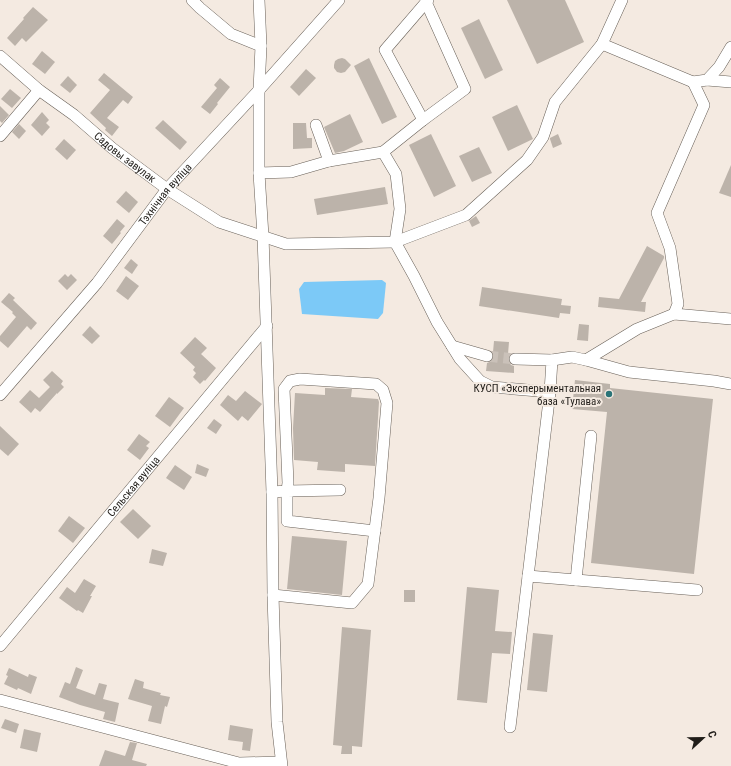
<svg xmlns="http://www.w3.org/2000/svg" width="731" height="766" viewBox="0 0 731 766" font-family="'Roboto Condensed',sans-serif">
<rect width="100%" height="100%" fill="#f4eae1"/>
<polygon fill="#7cc9f7" points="382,280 386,283 383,313 378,319 302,314 299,289 304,282"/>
<g fill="#bcb3aa">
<polygon points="507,0 565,0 584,42 537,64"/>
<polygon points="33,7 48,20 26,42 22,38 15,46 7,38 24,19 23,18"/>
<polygon points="479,19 503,70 485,79 461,28"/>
<polygon points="42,51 55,62 45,74 32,64"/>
<polygon points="342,58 345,59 351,65 345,72 341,73 337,72 334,68 334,65 335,61 338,59"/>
<polygon points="369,58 397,117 382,124 354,66"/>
<polygon points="306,69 316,78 299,96 290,87"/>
<polygon points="104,73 133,97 128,104 123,100 107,118 119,127 112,136 105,130 106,128 90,113 110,90 98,80"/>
<polygon points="68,76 77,85 70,93 60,85"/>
<polygon points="220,78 230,87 217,103 218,104 210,114 201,107 217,88 214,85"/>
<polygon points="10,89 21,98 12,108 1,99"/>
<polygon points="517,105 533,139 508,151 492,117"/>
<polygon points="0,106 9,115 2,123 0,121"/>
<polygon points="42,112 49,120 46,123 50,127 42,136 31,125"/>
<polygon points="350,114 363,142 344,151 335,153 324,127"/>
<polygon points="163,120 187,142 180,150 155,128"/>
<polygon points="293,123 306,123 307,138 312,138 312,148 293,149"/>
<polygon points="19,124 26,131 19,139 12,132"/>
<polygon points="431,134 456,186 434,197 409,145"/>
<polygon points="558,134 562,144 553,148 550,139 550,138"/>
<polygon points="64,139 76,150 67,160 55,149"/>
<polygon points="479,147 492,173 472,182 459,156"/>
<polygon points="731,165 731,197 719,193"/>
<polygon points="385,187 388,204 317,215 314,199"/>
<polygon points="126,191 138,202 129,213 116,202"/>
<polygon points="476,216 480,223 472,227 469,221"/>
<polygon points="117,219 125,226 120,232 121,233 112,244 103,236"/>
<polygon points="647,246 664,256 664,258 641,302 646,302 645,312 598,307 599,297 619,299"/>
<polygon points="131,259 138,265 132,274 124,268"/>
<polygon points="65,274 68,277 71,274 77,280 67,290 58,281"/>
<polygon points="126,276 139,286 128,300 116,291"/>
<polygon points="482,287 562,299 561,305 571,306 570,314 560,313 559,318 479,306"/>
<polygon points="9,293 15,298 13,300 37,323 31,330 27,326 8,348 0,341 0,336 16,317 12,313 13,312 1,302"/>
<polygon points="579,324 589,325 588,341 577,340"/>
<polygon points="90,326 100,336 92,344 82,335"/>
<polygon points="195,337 207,348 201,354 216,368 205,381 204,380 200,384 193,377 196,373 193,370 195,367 180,353"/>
<polygon points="494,341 509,342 508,354 510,354 508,359 509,362 511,365 514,366 514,373 486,371 487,363 492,361 494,358 493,352"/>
<polygon points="52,371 63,381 61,384 64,387 57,394 57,393 40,412 35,408 31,413 19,402 30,390 39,398 50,387 43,380"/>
<polygon points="575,380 610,384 610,388 713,399 694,574 591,563 607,412 572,409"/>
<polygon points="325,388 352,389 351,397 378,399 379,402 375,466 345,464 345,472 317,470 318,462 294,460 293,428 295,393 325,395"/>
<polygon points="245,391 262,404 248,421 242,416 238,421 220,405 228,395 236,401"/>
<polygon points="169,397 184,408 170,427 155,416"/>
<polygon points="214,419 222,425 216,434 207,428"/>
<polygon points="0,426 19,444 8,456 0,449"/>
<polygon points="139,434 150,442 146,446 149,448 140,460 127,450"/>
<polygon points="197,464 209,469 206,477 195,473"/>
<polygon points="175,465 192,477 184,490 166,478"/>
<polygon points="133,509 151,526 138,539 120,522"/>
<polygon points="69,516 85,528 73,543 58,531"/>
<polygon points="292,536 347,541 342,595 287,589"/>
<polygon points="152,549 167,553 163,566 149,563"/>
<polygon points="84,579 96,586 90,596 92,596 83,613 78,610 77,611 59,598 67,587 75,593"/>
<polygon points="467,587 499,590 495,631 512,632 510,654 492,653 487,703 457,700"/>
<rect x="404" y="590" width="11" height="12"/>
<polygon points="342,627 371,630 362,747 352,746 352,754 341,754 342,746 333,745"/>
<polygon points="533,633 553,635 547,692 527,690"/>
<polygon points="76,667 83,670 76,688 95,695 99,683 107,685 103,699 119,703 115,722 103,719 105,712 80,705 59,697 65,682 70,684"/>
<polygon points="9,668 28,677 29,674 37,677 31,694 18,688 17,690 4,684 8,676 6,675"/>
<polygon points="135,679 144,682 143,688 161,693 160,695 170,697 167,707 165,706 161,724 148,721 152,706 128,699"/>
<polygon points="5,719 19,724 16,733 1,728"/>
<polygon points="230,725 253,729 250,751 242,750 243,742 228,740"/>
<polygon points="24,729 41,733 37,752 20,748"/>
<polygon points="130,742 137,743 132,760 147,764 146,766 99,766 105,750 125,756"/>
</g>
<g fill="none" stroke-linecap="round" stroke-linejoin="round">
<polyline stroke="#cac1b9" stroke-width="11" stroke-dasharray="11 5.5" stroke-linecap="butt" points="487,356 515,359"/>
<g stroke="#686058" stroke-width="12">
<g id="minor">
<polyline points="192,0 200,8 231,34 261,46"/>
<polyline points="259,0 261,46 259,90 259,173 263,236 272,492 273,595 277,722 282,766"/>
<polyline points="602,44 693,82 707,80 719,67 731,47"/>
<path id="s1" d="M0,56L39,90L74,115L112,148L167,189L219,222L286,244L395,242L466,215L527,160L543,137L555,102L602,44L622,0"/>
<polyline points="707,80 731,82"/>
<polyline points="423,120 465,89 426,2"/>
<polyline points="0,136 39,90"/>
<polyline points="383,152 423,120 385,50 428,0"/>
<polyline points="329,161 383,152 396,174 400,209 395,242 414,276 437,322 460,359 480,381 492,387 550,392 510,727"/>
<polyline points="259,173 291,172 329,161 316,125"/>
<polyline points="674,314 678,304 670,248 657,213 704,105 693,82"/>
<polyline points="452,346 487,356"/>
<polyline points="515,359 552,360 550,392"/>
<polyline points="552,360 572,357 586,360 629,372 714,381 731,384"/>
<polyline points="586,360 637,329 674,314 731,319"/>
<path id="s2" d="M0,395L97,283L167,189L259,90L339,0"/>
<polyline points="340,490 287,491 287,521 375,531"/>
<polyline points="272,492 287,491 288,483 284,389 290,381 300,379 376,384 383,390 387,403 379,498 368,584 352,603 273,595"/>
<polyline points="528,576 697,590"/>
<polyline points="576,580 591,436"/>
<path id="s3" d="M0,646L267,326"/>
<polyline points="0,700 239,763 281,762"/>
</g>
</g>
<use href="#minor" stroke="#fff" stroke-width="11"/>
</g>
<circle fill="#2a7478" stroke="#f4eae1" stroke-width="1.5" cx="609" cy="394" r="4"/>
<g text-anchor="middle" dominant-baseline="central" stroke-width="4" stroke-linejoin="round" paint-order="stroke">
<g font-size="11" fill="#201d19" stroke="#f4eae1">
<text stroke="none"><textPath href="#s1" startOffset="161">Садовы завулак</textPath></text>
<text stroke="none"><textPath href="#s2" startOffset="260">Тэхнічная вуліца</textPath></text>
<text stroke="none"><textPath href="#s3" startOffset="208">Сельская вуліца</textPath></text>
</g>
<g font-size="11" fill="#201d19" stroke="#f4eae1" text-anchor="end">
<text x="601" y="388">КУСП «Эксперыментальная<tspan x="601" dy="13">база «Тулава»</tspan></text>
</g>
</g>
<g transform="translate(703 738) rotate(68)" stroke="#f4eae1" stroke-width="3" paint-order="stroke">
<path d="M0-3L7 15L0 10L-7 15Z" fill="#201d19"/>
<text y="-6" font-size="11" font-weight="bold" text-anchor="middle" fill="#201d19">С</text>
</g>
</svg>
